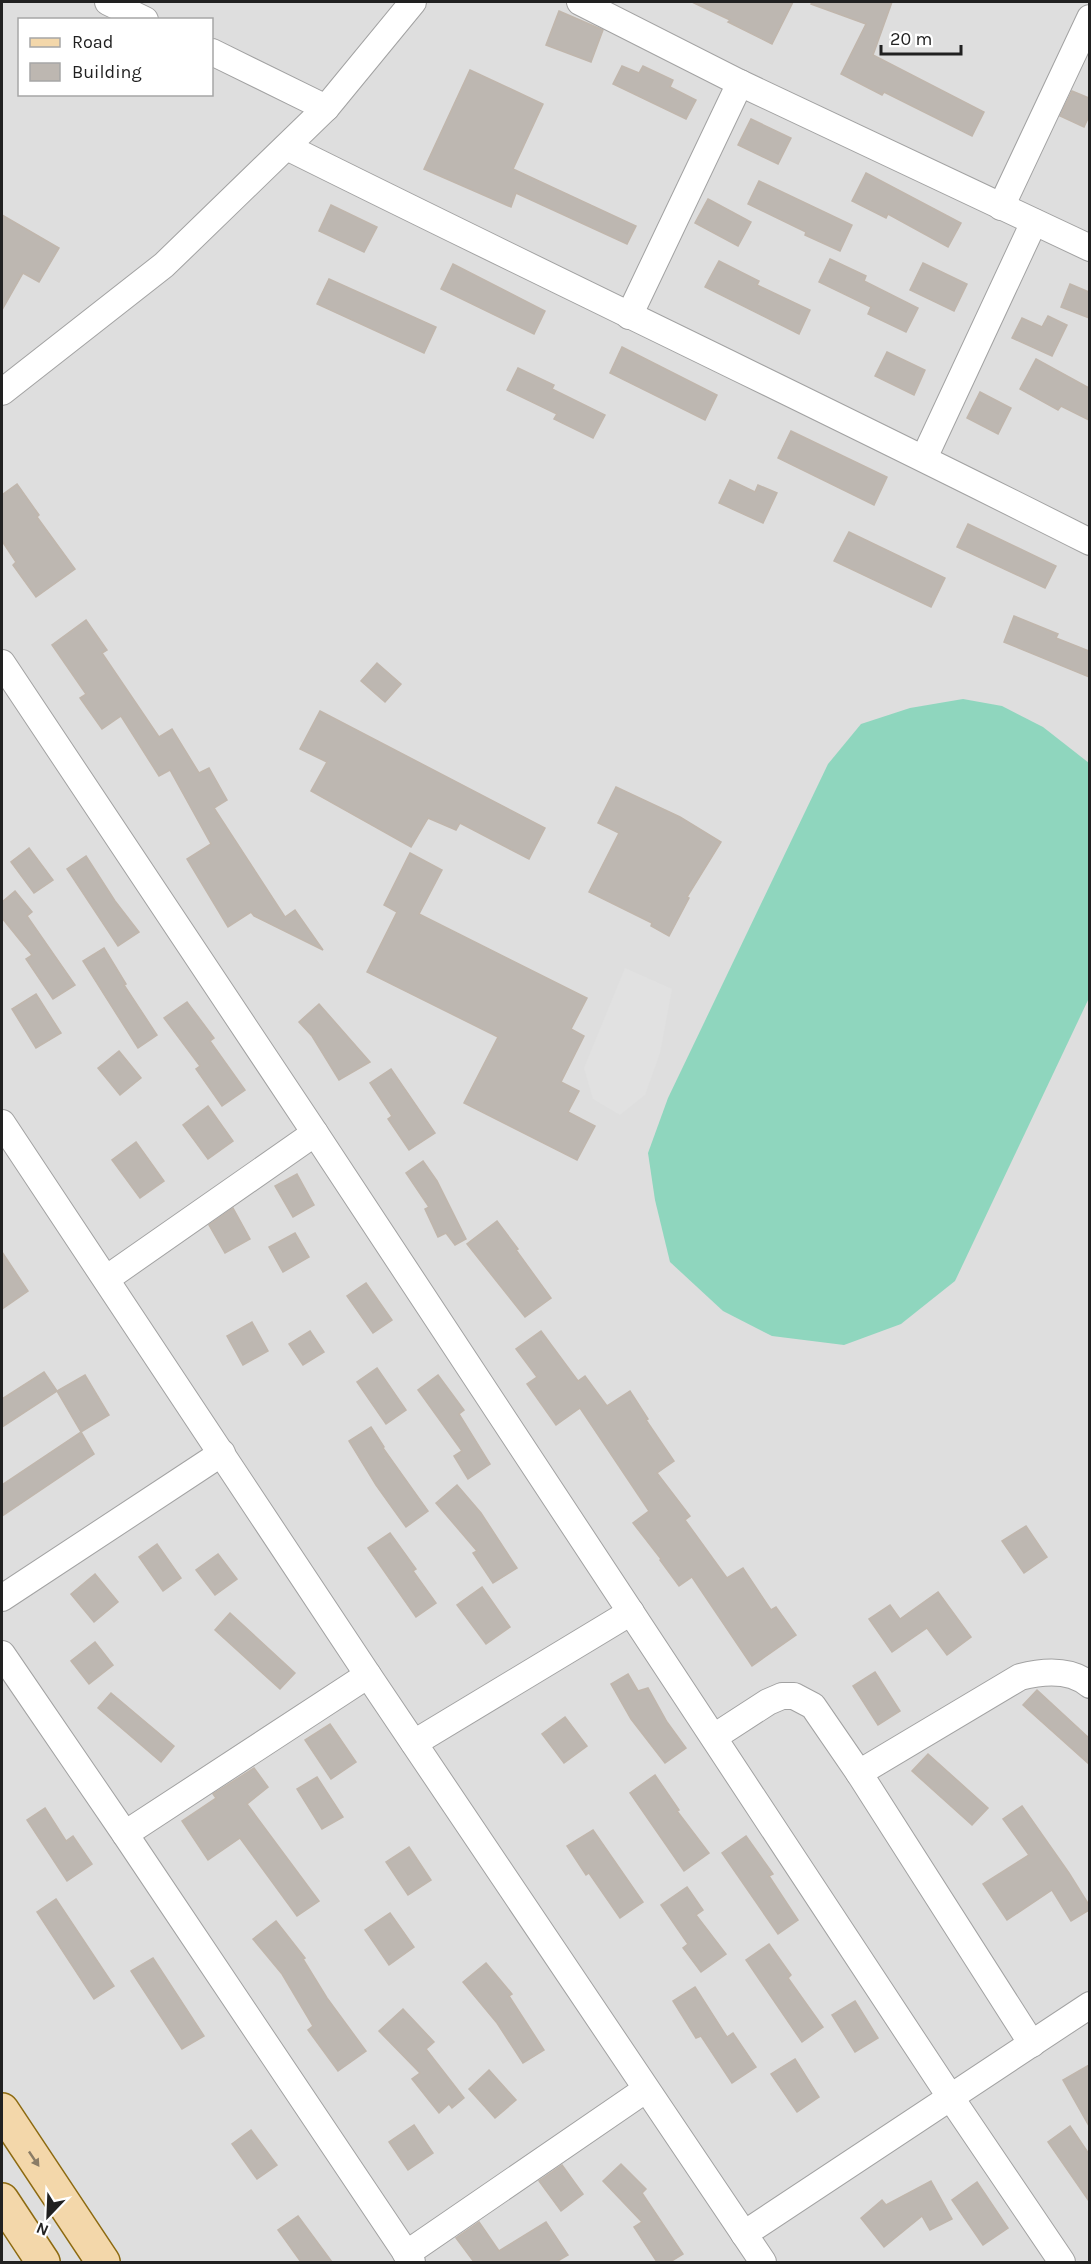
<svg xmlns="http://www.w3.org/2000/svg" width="1091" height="2264" viewBox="0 0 1091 2264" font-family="Karla,sans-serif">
<rect width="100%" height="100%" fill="#f0eee8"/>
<path fill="#dedede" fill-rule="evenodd" d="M2,2H1089V2262H2ZM20,20H212V94H20Z"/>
<polygon fill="#8fd6be" points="963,699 1002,706 1043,727 1089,763 1089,998 955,1281 901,1324 844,1345 772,1336 723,1311 670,1262 655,1200 648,1153 668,1098 828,764 861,724 910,708"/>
<polygon fill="#e1e1e1" points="625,968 672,989 660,1053 645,1095 620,1115 593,1099 584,1068"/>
<g fill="#bdb7b1" stroke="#c0b6ac" stroke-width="1.5">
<polygon points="692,2 793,2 772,44 728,22 730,20"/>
<polygon points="812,2 892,2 873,55 984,112 972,136 884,92 882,95 841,74 866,24 811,4"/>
<polygon points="559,11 603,30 591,62 546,45"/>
<polygon points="622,66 639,73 643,66 673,80 670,87 696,100 686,119 613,84"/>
<polygon points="470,70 543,104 513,169 636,226 627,244 516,193 511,207 424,169"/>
<polygon points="1072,91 1089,98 1089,116 1084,127 1060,116"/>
<polygon points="751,119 791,138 778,164 738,145"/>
<polygon points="866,173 961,223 948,247 888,214 886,218 852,201"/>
<polygon points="759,181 852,225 840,251 805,235 806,232 748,204"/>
<polygon points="708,199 751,222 738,246 695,223"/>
<polygon points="331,205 377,227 364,252 319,231"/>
<polygon points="2,215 59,248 39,282 23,273 2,310"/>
<polygon points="830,259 866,276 864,281 918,308 906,332 868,314 871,307 819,282"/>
<polygon points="719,261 759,281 757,285 810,310 799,334 705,287"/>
<polygon points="923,263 967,284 954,311 910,290"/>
<polygon points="453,264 545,311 534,334 441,289"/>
<polygon points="329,279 436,327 424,353 317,304"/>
<polygon points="1070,284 1089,292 1089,318 1061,307"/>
<polygon points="1048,316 1067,325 1052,356 1012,338 1022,318 1042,327"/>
<polygon points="622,347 717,395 705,420 610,373"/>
<polygon points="887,352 925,370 914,395 875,376"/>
<polygon points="1036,359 1089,388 1089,420 1061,406 1058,410 1020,389"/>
<polygon points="518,368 554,385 552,389 605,415 593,438 554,419 557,414 507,390"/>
<polygon points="980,392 1011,408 998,434 967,418"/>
<polygon points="791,431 887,477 874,505 778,458"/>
<polygon points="730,480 755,492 758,485 777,493 763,523 719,503"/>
<polygon points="17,484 39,515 37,517 75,569 36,597 13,565 16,562 2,541 2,495"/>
<polygon points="968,524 1056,566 1045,588 957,547"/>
<polygon points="849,532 945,578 931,607 834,561"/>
<polygon points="1014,616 1058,634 1056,638 1089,651 1089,677 1004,642"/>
<polygon points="86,620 107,650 102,653 159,737 172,729 199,773 209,768 227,800 214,808 285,917 295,910 323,950 254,916 251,912 228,927 187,859 211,844 170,770 159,776 121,716 102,729 80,698 86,694 52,645"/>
<polygon points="377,663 401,684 385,702 361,681"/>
<polygon points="320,711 545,828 529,859 460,823 456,830 428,818 411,847 311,791 327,762 300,749"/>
<polygon points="616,787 680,817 721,842 687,897 689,898 669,936 651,926 652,923 589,892 619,833 598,823"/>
<polygon points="29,848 53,880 34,893 11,862"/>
<polygon points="410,853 442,870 419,914 587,998 571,1029 584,1036 561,1082 579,1091 568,1112 595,1126 577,1160 464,1103 498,1037 367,972 397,912 384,905"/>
<polygon points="86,856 115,901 139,932 118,946 67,869"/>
<polygon points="15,891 32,912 27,916 75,985 53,999 26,959 32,955 2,918 2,902"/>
<polygon points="104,948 126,984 124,985 157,1035 138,1048 83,961"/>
<polygon points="36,994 61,1033 36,1048 12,1009"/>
<polygon points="187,1002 214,1038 210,1041 245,1090 222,1106 196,1069 200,1066 164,1018"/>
<polygon points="319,1004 370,1062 339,1080 312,1036 299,1022"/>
<polygon points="119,1051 141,1078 120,1095 98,1068"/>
<polygon points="391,1069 435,1133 409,1150 388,1119 392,1116 370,1083"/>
<polygon points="208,1106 233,1141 208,1159 183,1125"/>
<polygon points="136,1142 164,1181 140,1198 112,1160"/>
<polygon points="423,1161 437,1181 466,1239 455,1245 446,1233 438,1237 425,1209 429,1207 406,1173"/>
<polygon points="297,1174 314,1205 293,1217 275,1186"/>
<polygon points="233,1208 250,1239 225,1253 209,1225"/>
<polygon points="497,1221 518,1249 516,1250 551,1298 525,1317 467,1244"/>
<polygon points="295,1233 309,1257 283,1272 269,1247"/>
<polygon points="2,1252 28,1291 2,1309"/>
<polygon points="366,1283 392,1320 373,1333 347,1296"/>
<polygon points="252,1322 268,1351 243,1365 227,1336"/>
<polygon points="310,1331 324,1352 303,1365 289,1344"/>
<polygon points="541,1331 578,1381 585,1376 607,1406 630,1391 648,1419 646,1420 674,1461 657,1473 690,1516 685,1520 727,1578 743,1568 771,1610 776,1607 796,1635 752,1666 692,1577 679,1586 660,1560 661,1559 633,1523 649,1511 580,1408 556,1425 527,1384 537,1377 516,1349"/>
<polygon points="377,1368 406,1410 386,1424 357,1382"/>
<polygon points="44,1372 57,1391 2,1427 2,1399"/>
<polygon points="85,1375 109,1415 81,1432 57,1391"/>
<polygon points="438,1375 464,1410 459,1414 490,1464 468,1479 454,1456 462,1451 418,1390"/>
<polygon points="371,1427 384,1447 383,1448 428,1511 406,1527 376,1485 349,1441"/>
<polygon points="81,1432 94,1454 2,1516 2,1485"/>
<polygon points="457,1485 481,1513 517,1568 493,1583 473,1553 477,1551 436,1503"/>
<polygon points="1026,1526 1047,1557 1024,1573 1002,1541"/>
<polygon points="390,1533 416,1569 413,1571 436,1603 416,1617 368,1548"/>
<polygon points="157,1544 181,1578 163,1591 139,1557"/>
<polygon points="218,1554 237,1579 215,1595 196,1570"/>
<polygon points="95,1574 118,1602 94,1622 71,1594"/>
<polygon points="482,1587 510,1627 486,1644 457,1605"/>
<polygon points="938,1592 971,1637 947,1655 927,1628 892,1652 869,1619 890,1605 900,1619"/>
<polygon points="230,1613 295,1673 280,1689 215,1630"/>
<polygon points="95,1642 113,1665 89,1684 71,1661"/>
<polygon points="875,1672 900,1711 878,1725 853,1686"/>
<polygon points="628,1674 638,1691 648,1688 667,1722 686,1748 665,1763 631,1719 611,1684"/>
<polygon points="1037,1690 1089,1738 1089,1764 1023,1705"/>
<polygon points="111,1693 174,1746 161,1762 98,1708"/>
<polygon points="565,1717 587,1746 564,1763 542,1734"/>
<polygon points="330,1724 356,1762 331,1779 305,1740"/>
<polygon points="928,1754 988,1808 972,1825 912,1771"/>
<polygon points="254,1768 268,1787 247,1804 319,1901 297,1916 240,1838 208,1860 182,1821 216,1798 213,1794"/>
<polygon points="655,1775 679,1810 677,1811 709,1853 684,1871 630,1793"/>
<polygon points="317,1777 343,1817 322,1829 297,1789"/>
<polygon points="1022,1806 1069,1873 1089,1905 1089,1910 1071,1921 1052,1890 1007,1920 983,1884 1029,1855 1003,1819"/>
<polygon points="45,1808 66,1841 73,1836 92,1864 67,1881 27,1820"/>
<polygon points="593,1830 643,1902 620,1918 589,1873 586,1875 567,1846"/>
<polygon points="746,1836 773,1874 769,1876 798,1920 778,1934 722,1853"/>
<polygon points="409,1847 431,1880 408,1895 386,1862"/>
<polygon points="687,1887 703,1910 696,1915 726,1954 701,1972 683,1948 688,1944 661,1905"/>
<polygon points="56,1899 114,1986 94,1999 37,1912"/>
<polygon points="390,1913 414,1947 389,1965 365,1930"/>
<polygon points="276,1921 305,1958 303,1959 327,1998 366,2051 338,2071 308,2030 313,2026 282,1974 253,1939"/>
<polygon points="769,1944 791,1975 788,1978 823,2027 802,2042 746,1960"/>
<polygon points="153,1958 204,2036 182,2049 131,1971"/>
<polygon points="486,1963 512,1994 509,1996 544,2050 523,2063 497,2023 463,1982"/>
<polygon points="695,1987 727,2037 733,2033 756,2067 732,2083 701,2036 696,2038 673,2001"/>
<polygon points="855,2001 878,2038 855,2052 832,2015"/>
<polygon points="403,2009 434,2042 426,2049 464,2098 452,2108 449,2104 439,2113 412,2079 420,2073 379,2031"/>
<polygon points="795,2059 819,2097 797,2112 771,2074"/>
<polygon points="1089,2065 1089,2126 1063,2080"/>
<polygon points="489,2070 516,2100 495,2118 469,2089"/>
<polygon points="414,2125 433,2153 408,2170 389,2142"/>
<polygon points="1070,2126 1089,2154 1089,2201 1048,2142"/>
<polygon points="251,2130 277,2165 257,2179 232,2144"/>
<polygon points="621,2164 646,2189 642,2193 683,2254 670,2262 657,2262 634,2227 642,2222 603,2181"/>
<polygon points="562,2165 583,2194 561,2211 539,2181"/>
<polygon points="931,2181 952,2219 930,2230 922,2216 884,2247 861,2218 882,2200 886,2205"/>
<polygon points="977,2182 1008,2228 983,2245 952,2200"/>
<polygon points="298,2216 332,2262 301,2262 278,2230"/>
<polygon points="479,2222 499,2251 546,2222 568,2255 556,2262 474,2262 456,2238"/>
</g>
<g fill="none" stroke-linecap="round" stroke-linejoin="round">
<g stroke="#a2a2a2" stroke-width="28">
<g id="street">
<polyline points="108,2 145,20"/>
<polyline points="580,2 740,83 1090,248"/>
<polyline points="212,52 326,108"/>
<path d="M287,147C554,280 823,407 1090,542"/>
<polyline points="1001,207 1090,18"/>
<polyline points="629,316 740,83"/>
<polyline points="2,392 164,265 326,108 413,2"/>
<polyline points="924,458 1034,222"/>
<polyline points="2,663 315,1133 951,2098 1062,2262"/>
<polyline points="2,1123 368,1675 763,2262"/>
<polyline points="106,1279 315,1133"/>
<polyline points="2,1598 222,1453"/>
<polyline points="2,1654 125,1834 412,2262"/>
<polyline points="714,1737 768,1702 782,1696 794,1696 813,1706 859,1773 1032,2044"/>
<polyline points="414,1743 631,1612"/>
<path d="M859,1773L1020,1677C1043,1671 1070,1668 1090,1685"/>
<polyline points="125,1834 368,1675"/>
<polyline points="744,2234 1090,2005"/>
<polyline points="406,2254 645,2090"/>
</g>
</g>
<g stroke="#8d6a10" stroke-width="36">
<g id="primary">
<polyline points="2,2110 103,2262"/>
<polyline points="2,2200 43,2262"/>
</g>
</g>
<use href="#street" stroke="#fff" stroke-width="26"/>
<use href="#primary" stroke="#f3d7aa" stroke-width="33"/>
</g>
<defs><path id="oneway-solid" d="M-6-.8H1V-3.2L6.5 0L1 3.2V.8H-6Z" transform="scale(1.5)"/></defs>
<use fill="#8a7c66" href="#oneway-solid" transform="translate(34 2159) rotate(56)"/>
<rect width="1091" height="2264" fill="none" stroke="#212121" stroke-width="6"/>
<rect x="18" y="18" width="195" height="78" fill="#ffffff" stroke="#a6a6a6" stroke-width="1.5"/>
<rect x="30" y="38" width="30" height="9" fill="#f3d7aa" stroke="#a6a6a6" stroke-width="1.5"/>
<text x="72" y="48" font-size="18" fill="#212121">Road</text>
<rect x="30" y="63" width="30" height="18" fill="#bdb7b1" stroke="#a6a6a6" stroke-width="1.5"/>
<text x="72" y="78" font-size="18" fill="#212121">Building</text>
<g transform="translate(48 2216) rotate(203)" stroke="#ffffff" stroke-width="4.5" paint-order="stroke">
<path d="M0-4.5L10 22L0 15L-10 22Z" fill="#212121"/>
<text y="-9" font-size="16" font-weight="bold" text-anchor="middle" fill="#212121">N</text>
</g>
<path d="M881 45v9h80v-9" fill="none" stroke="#212121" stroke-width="3"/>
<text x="890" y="45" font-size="18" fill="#212121" stroke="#ffffff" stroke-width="4.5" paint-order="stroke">20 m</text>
</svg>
